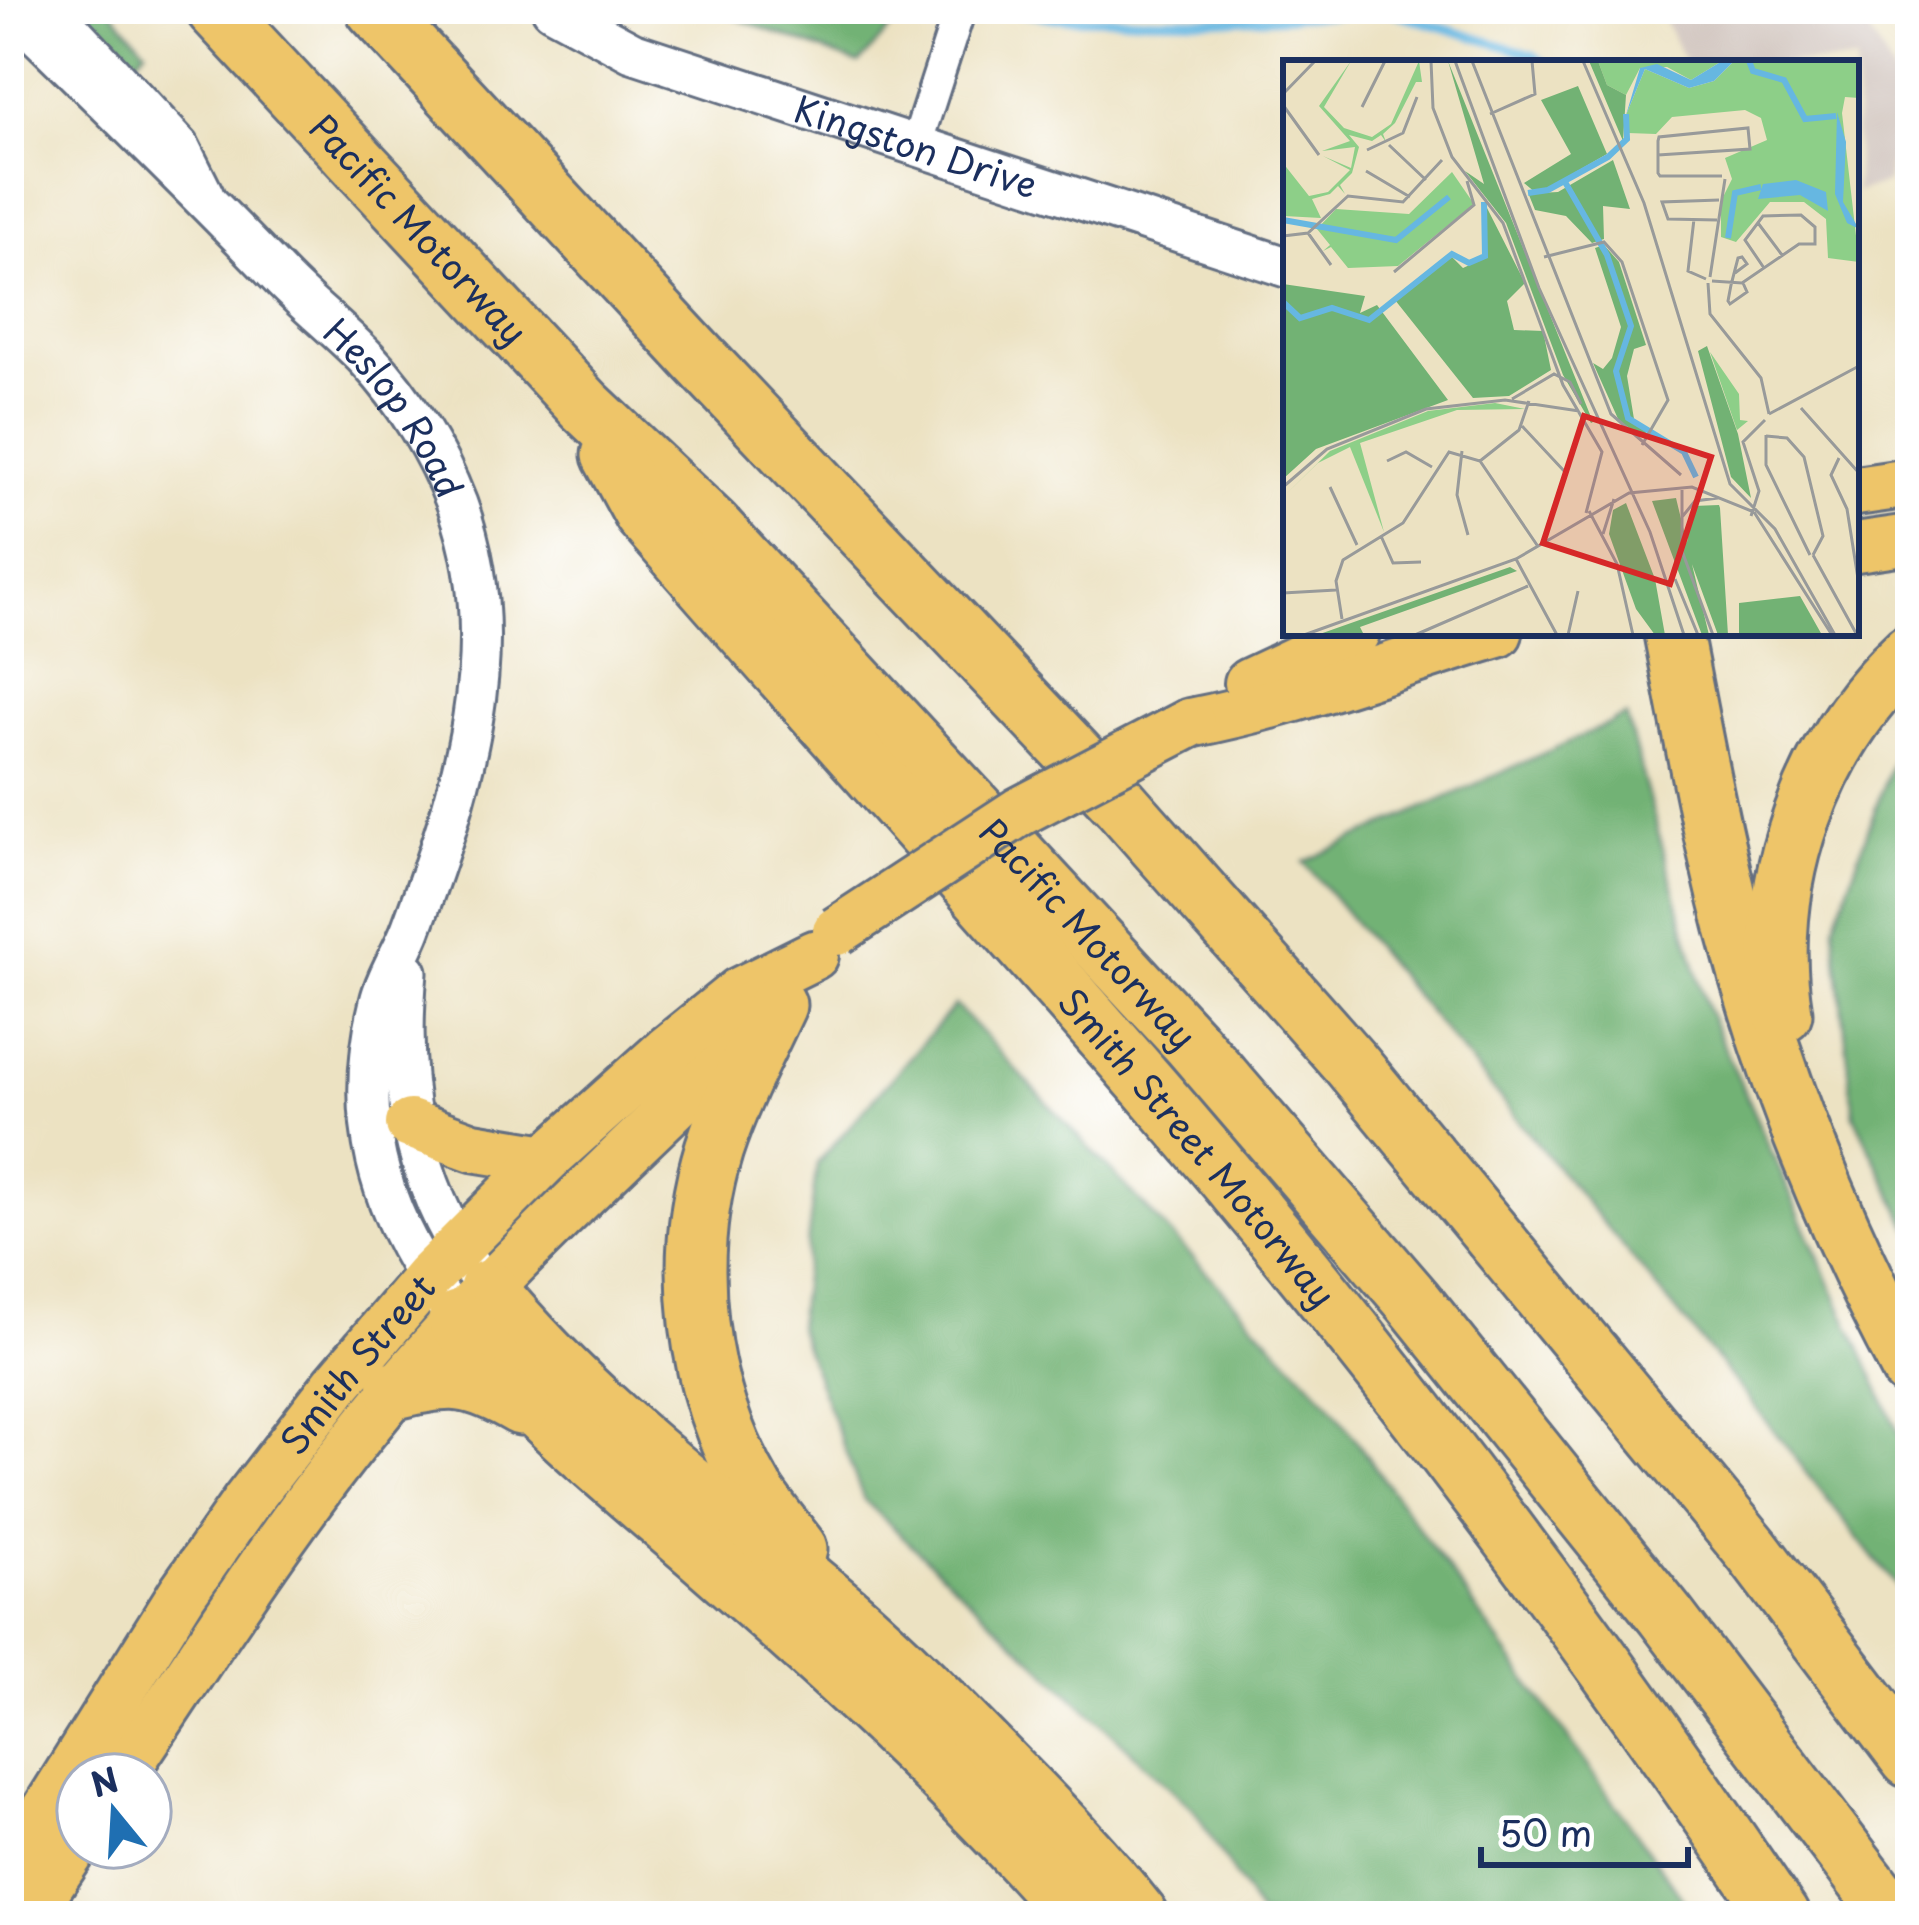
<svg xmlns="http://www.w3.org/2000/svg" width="1919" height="1925" viewBox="0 0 1919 1925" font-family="'Playpen Sans',sans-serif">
<rect width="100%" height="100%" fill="#fff"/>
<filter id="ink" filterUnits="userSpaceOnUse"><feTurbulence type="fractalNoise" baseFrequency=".00833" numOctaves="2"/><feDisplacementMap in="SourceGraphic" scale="24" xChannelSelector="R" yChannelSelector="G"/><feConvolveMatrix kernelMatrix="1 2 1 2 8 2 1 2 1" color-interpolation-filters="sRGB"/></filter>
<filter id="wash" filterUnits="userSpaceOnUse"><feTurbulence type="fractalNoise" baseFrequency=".004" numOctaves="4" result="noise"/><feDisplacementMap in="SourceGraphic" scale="48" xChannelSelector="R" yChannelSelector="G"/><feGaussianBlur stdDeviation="2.7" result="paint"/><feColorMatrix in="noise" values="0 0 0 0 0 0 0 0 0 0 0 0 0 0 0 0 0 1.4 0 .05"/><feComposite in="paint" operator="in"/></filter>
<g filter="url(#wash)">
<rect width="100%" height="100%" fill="#ece2c2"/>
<polygon fill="#cec1ba" points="1658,9 1856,9 1904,94 1887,183 1856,193 1856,63 1686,63"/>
<g fill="#72b274" stroke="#467069" stroke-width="3">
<polygon points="79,9 110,9 146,49 131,66"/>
<polygon points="711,9 897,9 892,27 859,64"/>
<polygon points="1626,716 1707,1009 1910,1459 1910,1604 1750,1400 1304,862"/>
<polygon points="1910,739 1910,1230 1854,1115 1834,927 1894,755"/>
<polygon points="955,1005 1327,1400 1695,1916 1260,1916 1193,1809 864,1500 797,1326 817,1164"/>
</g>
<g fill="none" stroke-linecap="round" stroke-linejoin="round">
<polyline stroke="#66b7e1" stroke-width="9" points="997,9 1055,18 1228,20 1391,12 1533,55 1544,63"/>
</g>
</g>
<g filter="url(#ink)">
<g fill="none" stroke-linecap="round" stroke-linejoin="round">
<g stroke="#646e81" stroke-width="36">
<g id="minor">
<polyline points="57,9 183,144 208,194"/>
<polyline points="916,145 960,9"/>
</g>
</g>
<g stroke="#646e81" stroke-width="45">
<g id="tertiary">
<path id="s1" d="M11,9C102,98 193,186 281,278C308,306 339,330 367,359C405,399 437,452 457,504C509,646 462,792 412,927C403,952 386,976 380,1002C352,1115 377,1209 444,1301"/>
<path id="s2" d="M552,9L632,52L1286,267"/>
<path d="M407,972C397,1080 411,1179 474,1270"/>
</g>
</g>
<g stroke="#646e81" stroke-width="54">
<g id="primary">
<polyline points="1856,491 1910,483"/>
<polyline points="1856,547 1910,539"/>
<polyline points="1249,683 1355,633"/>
<path d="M1190,723C1295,703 1396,663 1498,633"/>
<polyline points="410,1124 473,1147 546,1159"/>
<path d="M122,1775C210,1644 294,1510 396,1390C508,1258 639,1144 760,1022"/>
<path id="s3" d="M9,1870L183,1592L246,1502L337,1384L427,1278L546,1159L666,1051L739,992L814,955"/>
<polyline points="28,1916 78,1841"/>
</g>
</g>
<g stroke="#646e81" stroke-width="63">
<g id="motorway">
<path id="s4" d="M215,9L585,406L712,526L1191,1043L1413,1301L1665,1615L1893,1916"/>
<polyline points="375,9 699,359 1121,804 1351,1064 1752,1550 1910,1759"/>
<path id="s5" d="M611,455L643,514C815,713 994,907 1166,1106C1387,1362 1590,1636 1780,1916"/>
<path d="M1673,633C1692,732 1710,830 1735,928C1775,1081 1835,1228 1910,1368"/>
<path d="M777,1005C755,1052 730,1100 714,1149C680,1260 695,1390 754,1490C767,1511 784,1530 798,1549"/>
<path d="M1783,1013C1762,881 1812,743 1910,653"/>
<path d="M488,1289C591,1414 723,1509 846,1614C897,1658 944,1706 991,1754C1042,1806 1094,1858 1139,1916"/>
<path d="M457,1320C530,1414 626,1488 715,1566C841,1676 965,1789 1075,1916"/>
<path d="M396,1390C451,1376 471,1377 521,1406"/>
</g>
</g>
<use href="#minor" stroke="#fff" stroke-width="30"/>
<use href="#tertiary" stroke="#fff" stroke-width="39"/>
<use href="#primary" stroke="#eec569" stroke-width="48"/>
<use href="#motorway" stroke="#eec569" stroke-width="57"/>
<g stroke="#646e81" stroke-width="54" stroke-linecap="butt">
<polyline id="primary-bridge" points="837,931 1019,812 1190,723"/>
</g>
<use href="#primary-bridge" stroke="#eec569" stroke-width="48"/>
</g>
</g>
<g text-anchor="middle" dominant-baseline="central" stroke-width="9" stroke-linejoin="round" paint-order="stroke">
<g font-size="36" fill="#1b2f5e" stroke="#fff">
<text stroke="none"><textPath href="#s2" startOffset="390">Kingston Drive</textPath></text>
<text stroke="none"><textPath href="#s4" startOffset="300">Pacific Motorway</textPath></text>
<text stroke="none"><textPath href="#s1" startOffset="555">Heslop Road</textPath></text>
<text stroke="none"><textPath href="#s4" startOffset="1272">Pacific Motorway</textPath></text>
<text stroke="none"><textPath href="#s5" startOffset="909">Smith Street Motorway</textPath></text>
<text stroke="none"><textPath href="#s3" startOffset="615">Smith Street</textPath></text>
</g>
</g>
<g transform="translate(1283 60)">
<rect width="576" height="576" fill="#ece2c2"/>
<path d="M68,1L41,47L61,68L89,77L108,64L136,1L139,22H133L112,63L100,74L103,82L98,75L89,81L66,75L76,87L69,113L57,125L62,134L55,126L47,134L29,139L38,158L1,156L0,103L26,136L45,132L67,110L40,96L68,108L72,87L39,91L67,81L36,46ZM315,1H439L408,20L384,7L357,8L343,35L324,25ZM451,1H576V38L562,37L559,53L576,202L545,198L543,159L521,142H487L453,182L438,177V141L449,119L442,98L484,80L478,58L462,50L389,57L373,74L345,73L343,55L362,9L406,28L431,21ZM169,112L191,144L115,206L65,208L48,187L40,191L47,185L34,169L53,149L126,154ZM427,292L456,334L457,360L465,361L454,370ZM212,343L242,349L174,350L77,383L101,472L67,387L35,403L0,437L47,391L145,351Z" fill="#8dcf88"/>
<path d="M165,1L310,362L308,363L280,315L223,163L182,111L201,124ZM306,1H315L324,25L343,35L340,81ZM295,26L324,94L256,133L275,132L330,100L347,149L320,146L321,179L309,183L283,156L252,150L246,135L253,133L241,123L288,94L258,40ZM203,146L242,223L224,241L231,270L260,271L268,310L226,336L190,338L112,240L169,197L180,208L204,197ZM321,185L336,202L363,285L351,289L344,316L351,359L365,369L360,377L336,361L310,303L320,309L329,298L338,267L312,188ZM0,224L82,236L77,253L94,245L165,340L33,389L0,419ZM424,286L455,374L468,438L448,417L415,291ZM393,438L426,575H419L369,441ZM343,443L372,519L382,575H372L353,549L326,474L330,450ZM436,445L437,448L445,575H435L403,488L410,446ZM227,507L234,511L77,567L81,575H34ZM517,536L539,575H456V543Z" fill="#72b274"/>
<path d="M439,1H451L431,21L406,28L362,9L343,55L357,8L374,4L408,20ZM554,52L563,82L560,142L576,169L564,163L552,134ZM513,120L543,132L545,151L517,135L475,139L480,124Z" fill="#66b7e1"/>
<path fill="none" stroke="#66b7e1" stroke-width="6" d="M466,1L470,11L501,20L522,59L553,56M282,122L324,195L348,266L333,311L345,358L401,392L413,417M245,133L265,130L325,97L344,79L343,54M0,160L113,180L166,137M445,178L452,133L478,127M0,242L17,258L49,248L86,260L169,194L186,203L202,196L201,142"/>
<path fill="none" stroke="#989a9a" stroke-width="3" d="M148,1L150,48L169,97L220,163L280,325L319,392L303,453M172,1L256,228L367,472L401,575M189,1L328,354L398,415M300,1L361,143L447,424L492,469L552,575M0,34L32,1M0,45L36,95M79,47L102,1M207,54L252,34L249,1M106,85L143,120M84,90L120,73L134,37M375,95L467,89L465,68L376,77L375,81V113L377,116H439M83,111L127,137M411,159L405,211L423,219M434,160L385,159L379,142L436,140M475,163L499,195M25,173L48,205M0,176L25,173L65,136L120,142L159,100M261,197L321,182L339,202L385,340L359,385M111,212L191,145L184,121M452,213L464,204L459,197L455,198L448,225L445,241L447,244L464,232L460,223M427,217L442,119M429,221L459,223L516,184H532V167L518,155L480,156L462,180L481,208M425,223L427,254L478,318L486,354M229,339L271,314L287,322L298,344M518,348L576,413M486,354L576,306M239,366L282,412M483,375V405L527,495M483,376L504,378L521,397L540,476L530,495M179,391L174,435L185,475M556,398L548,415L564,449L576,525M104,401L123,392L149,407M197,401L236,370L246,341M0,427L44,389L143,349L222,340L296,351M47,427L74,485M399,430V491L430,575M306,451L334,504L350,575M471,452L549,575M468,456L476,431L460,382L482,360M399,457L412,441L435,438M320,474L331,439M98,476L110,503L138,502M530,495L574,575M233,499L274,575M392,519L415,575M0,533L53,530M59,559L53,521L60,500L120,463L166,392L197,401L254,485M21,575L233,499L346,433L409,427L471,452M132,575L245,526M285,575L295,531"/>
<path fill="#d62828" fill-opacity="0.15" stroke="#d62828" stroke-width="6" d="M301,356L428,397L387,524L260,483Z"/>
<rect width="576" height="576" fill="none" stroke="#1b2f5e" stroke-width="6"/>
</g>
<rect width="1919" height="1925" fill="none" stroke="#fff" stroke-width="48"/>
<g transform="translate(114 1811) rotate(342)"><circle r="57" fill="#ffffff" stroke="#a4acbf" stroke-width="3"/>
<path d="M0-9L21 45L0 30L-21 45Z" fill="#1f6fb2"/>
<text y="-18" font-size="33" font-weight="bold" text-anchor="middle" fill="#1b2f5e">N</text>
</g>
<path d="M1481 1847v18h207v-18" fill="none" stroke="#1b2f5e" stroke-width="6"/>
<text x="1499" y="1847" font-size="36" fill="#1b2f5e" stroke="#ffffff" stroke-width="9" paint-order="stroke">50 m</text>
</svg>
